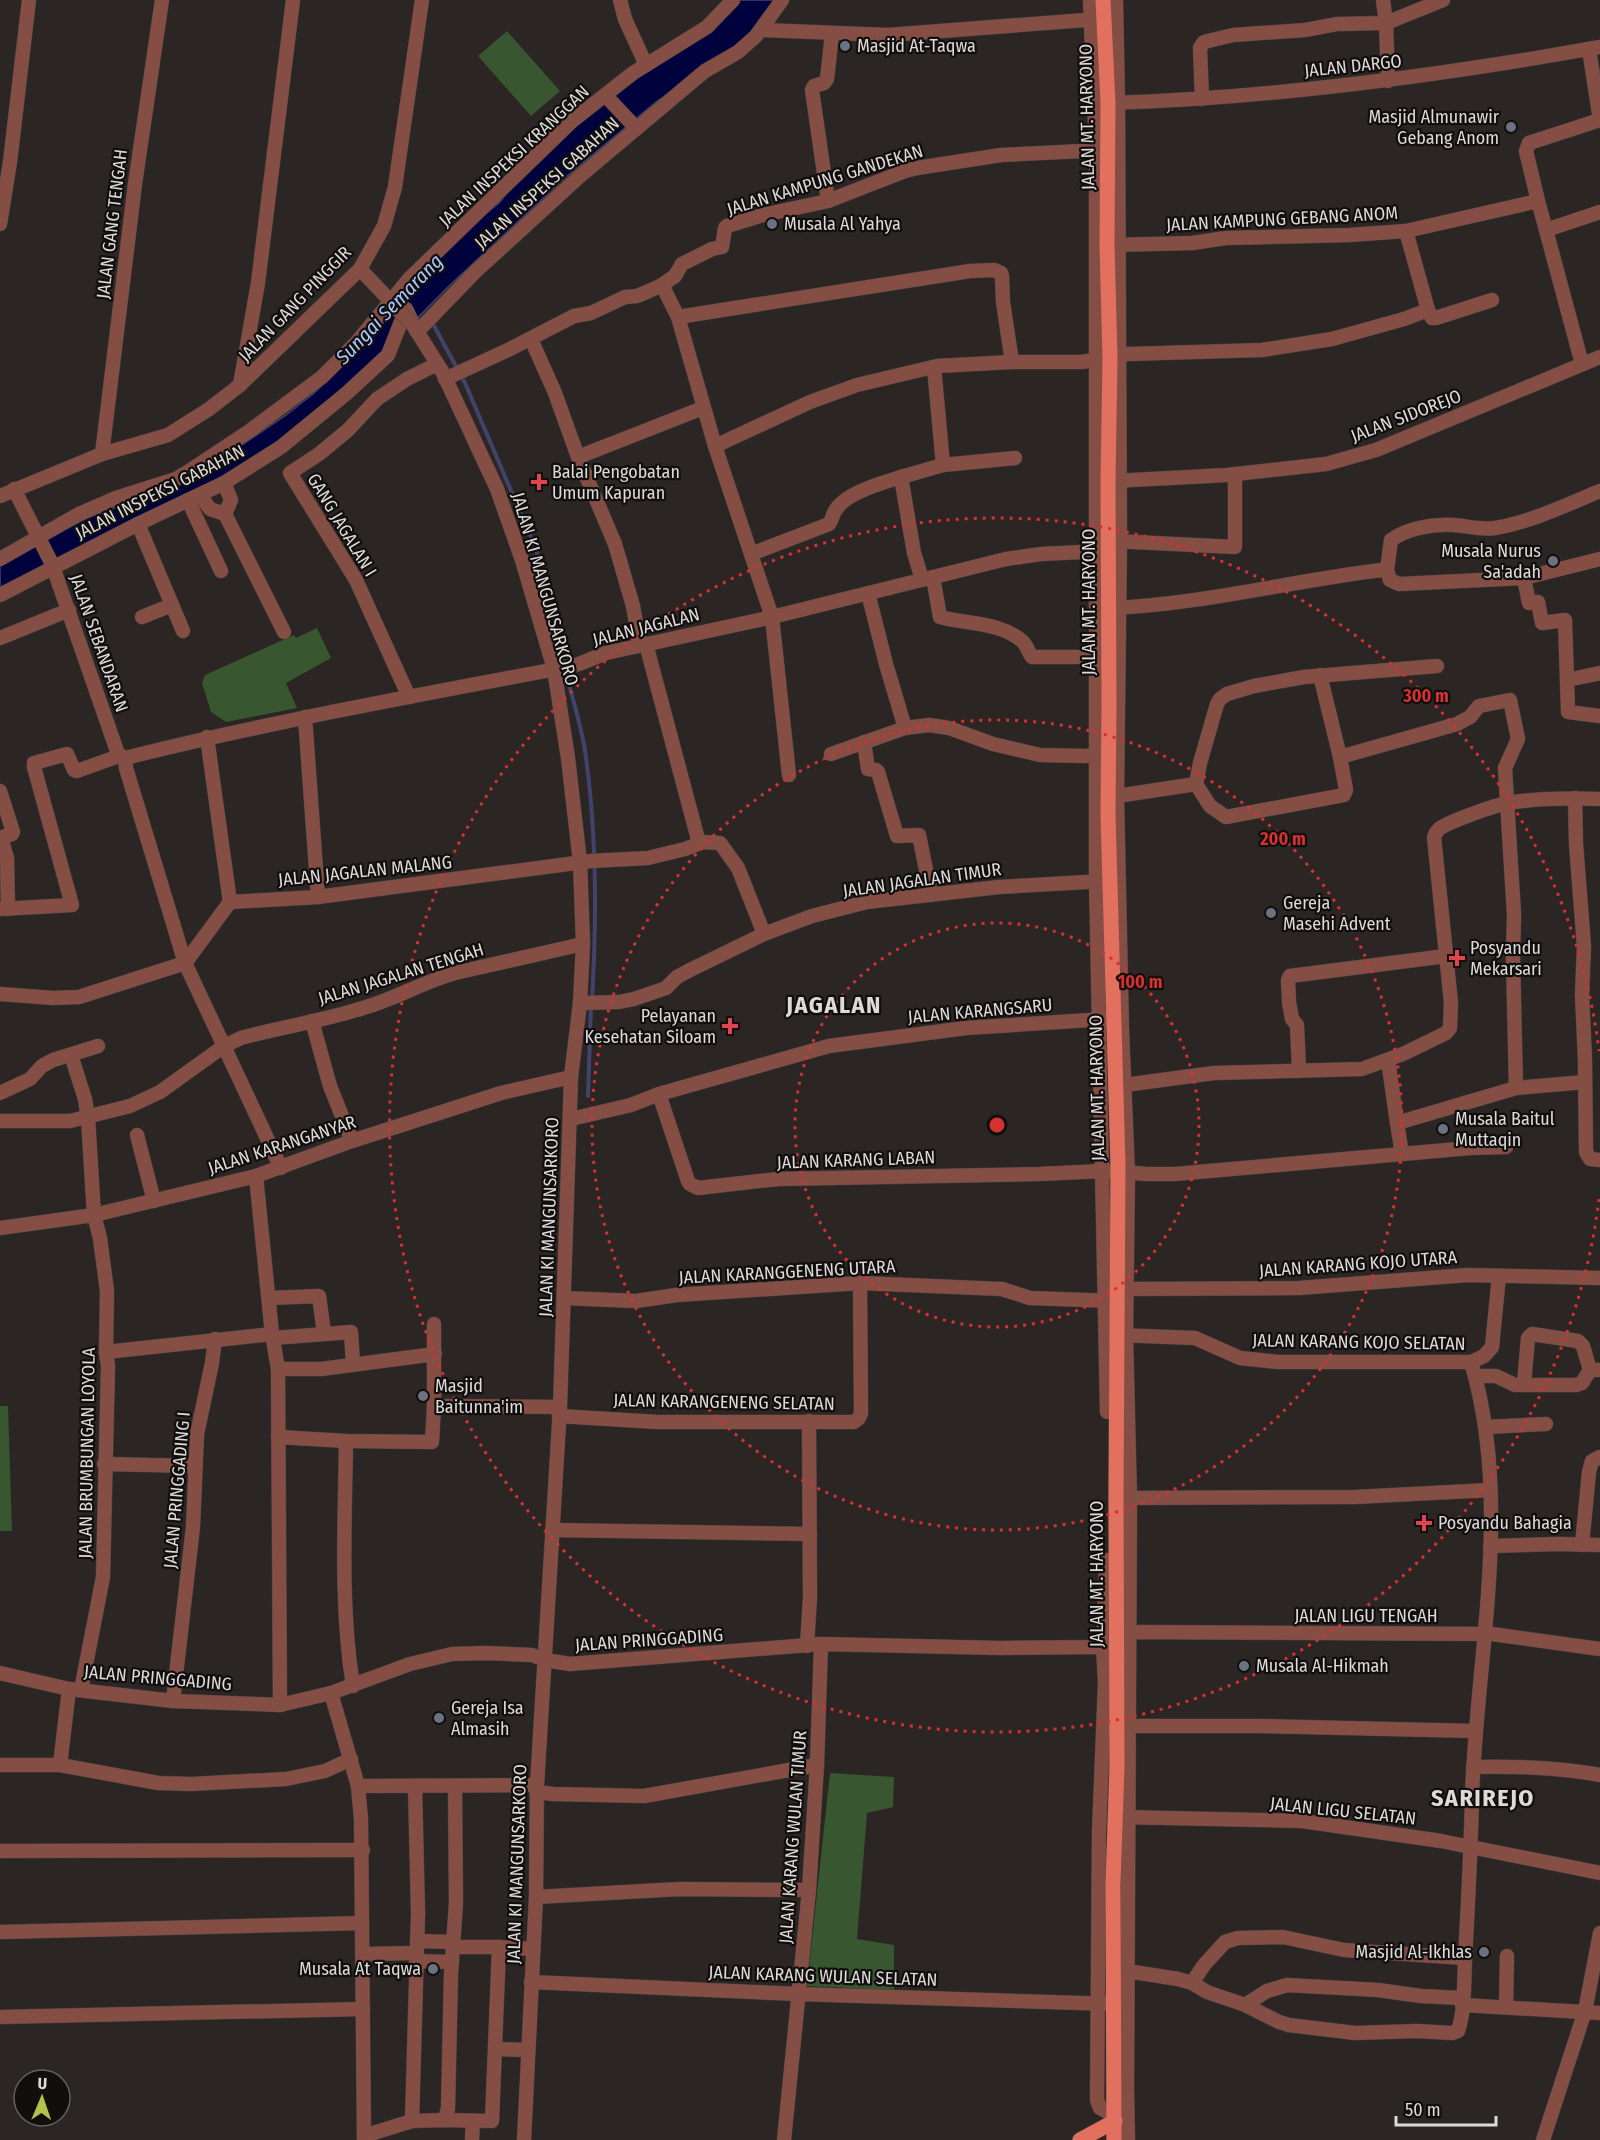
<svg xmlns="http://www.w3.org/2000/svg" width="1600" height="2140" viewBox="0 0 1600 2140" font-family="'Fira Sans Condensed',sans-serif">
<rect width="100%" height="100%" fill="#2b2623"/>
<g fill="#38562f">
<polygon points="507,31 560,91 531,116 478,56"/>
<polygon points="317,628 331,658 286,683 297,708 226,722 211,712 202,683 205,675 294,635 296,638"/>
<polygon points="0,1406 8,1406 12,1531 0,1531"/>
<polygon points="830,1773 894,1777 893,1807 867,1813 857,1939 894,1945 894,1990 807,1986"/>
</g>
<polygon fill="#00023e" stroke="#42436c" stroke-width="1.5" points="738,0 780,0 760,31 656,102 567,176 448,287 383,353 291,434 234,471 0,590 0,564 87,518 173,487 195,477 286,415 313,394 364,345 403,300 417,279 453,240 499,203 523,173 600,105"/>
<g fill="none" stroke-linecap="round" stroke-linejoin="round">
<g stroke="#42436c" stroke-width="4">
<polyline points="432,322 465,383 536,549 563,663"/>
<path d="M565,670C572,697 581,724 585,751C597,833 597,916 592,999"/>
<polyline points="588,1096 591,1006"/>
</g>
<g stroke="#474340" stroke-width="15">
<g id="minor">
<polyline points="620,0 625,19 646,65"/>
<polyline points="1090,0 1096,150 1096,881 1107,1412 1117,1412"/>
<polyline points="1116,0 1118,102 1120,541 1117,797 1122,1030 1128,1173 1126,1335 1130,1498 1127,2090 1128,2140"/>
<polyline points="1383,0 1386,23 1388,81"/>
<polyline points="763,30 888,35 1099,19"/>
<polyline points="605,95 636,128"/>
<polyline points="1202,99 1200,48 1204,42 1233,35 1305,30 1337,24 1386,23 1443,0"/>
<path d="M1110,103C1274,98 1438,76 1600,47"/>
<polyline points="828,201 812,90 814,86 824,83 827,79 832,34"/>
<polyline points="1538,201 1546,230 1600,212"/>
<polyline points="0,224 10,162 29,0"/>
<polyline points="1546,230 1582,364"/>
<polyline points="1111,245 1192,243 1226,238 1349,235 1406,231 1538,201 1526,151 1529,143 1600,120 1589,49"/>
<polyline points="360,269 395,306"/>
<polyline points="662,285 678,317 715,446 772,617 789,775"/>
<polyline points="1428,310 1432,318 1436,318 1492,300"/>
<polyline points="678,317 970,271 994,270 1001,273 1002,276 1003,302 1012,362"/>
<polyline points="413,325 443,373 497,489 522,560 554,669 568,758 580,862 583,944 580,1003 571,1077 560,1407 537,1785 536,1897 524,2140"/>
<polyline points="531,339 555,393 578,457 615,544 633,606 640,645"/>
<polyline points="445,379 510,349 574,316 591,313 625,297 637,296 649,291 662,285 675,276 682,264 712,249 722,247 725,228 727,226 763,215 828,201 905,171 917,168 1001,155 1103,150"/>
<polyline points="240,385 258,283 293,0"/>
<polyline points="715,446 810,402 857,385 937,366 1012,362 1082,362 1128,354 1262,350 1332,339 1404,319 1428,310 1406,231"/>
<polyline points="102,454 135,184 162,0"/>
<polyline points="578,457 703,408"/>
<polyline points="943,465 1015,458"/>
<polyline points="1113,481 1227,475 1326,464 1376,450 1600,357"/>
<polyline points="224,483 231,500 225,514"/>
<path d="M14,489L52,564L118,754L125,758C269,722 415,696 561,668L579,664L606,653L768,618L1006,559L1041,554L1103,551"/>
<polyline points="200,495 210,509 225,514"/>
<polyline points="0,496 102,454 168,435 209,409 240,385 360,269 384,226 395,187 422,0"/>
<polyline points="188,500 221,571"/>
<polyline points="225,514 284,632"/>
<polyline points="138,524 183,631"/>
<polyline points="1113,541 1235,547 1235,474"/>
<path d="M751,554L829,524C833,519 832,515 835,511C845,493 882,483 901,477"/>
<polyline points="0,559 77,515 116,498 176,479 186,473 248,432 322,377 356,343 409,279 572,121 633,73 707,27 733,0"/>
<path d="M1387,570L1391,540C1408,528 1432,524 1453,525C1467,526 1480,530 1495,528C1531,522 1566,505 1600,491"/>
<path d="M933,577L940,617C966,624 1000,622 1022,641C1027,645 1028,652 1032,657H1105"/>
<polyline points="1524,578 1529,603 1538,602 1542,623 1565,620 1568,712 1600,716"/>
<polyline points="922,579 914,553 901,477 943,465 934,367"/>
<polyline points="868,593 886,664 905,728"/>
<polyline points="0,595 138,524 224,483 281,447 347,393 388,355 406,309 417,332 476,271 580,176 705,71 738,52 756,36 782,0"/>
<path d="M1112,608C1203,604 1291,581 1381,570H1387L1390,580L1399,584L1524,578L1600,559"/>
<polyline points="142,617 172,605"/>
<polyline points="0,638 69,610"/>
<polyline points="646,644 699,843"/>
<polyline points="1320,675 1340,757 1457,724 1470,717 1479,706 1510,700 1518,739 1505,768 1514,914 1513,959 1516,1088"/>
<polyline points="1567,680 1600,673"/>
<polyline points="409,697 356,580 290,473 319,454 348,430 377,399 407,379 437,364"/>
<polyline points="305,717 318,897"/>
<polyline points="207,737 230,902"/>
<polyline points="864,742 868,769 876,770 878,772 897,836 919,835 931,895"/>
<polyline points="831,754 905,728 929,725 949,728 993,744 1040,755 1085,756 1105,754"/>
<polyline points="125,758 126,768 185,963 281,1168"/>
<polyline points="1196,784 1210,806 1226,817 1344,795 1346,790 1340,757"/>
<polyline points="0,791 13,832 12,834 0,838"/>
<polyline points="1110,797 1196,784 1200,763 1217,704 1220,699 1227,694 1254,686 1304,677 1437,666"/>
<polyline points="1575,798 1576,844 1584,946 1582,995 1585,1060 1586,1152 1590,1159 1600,1160"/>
<polyline points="1,838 7,858 8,909"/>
<polyline points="230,902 318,897 591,861 648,858 685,849 703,842 720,843 738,868 764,934"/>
<polyline points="0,909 72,905 34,767 34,763 67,754 74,770 77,771 119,756"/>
<polyline points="185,963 230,902"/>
<polyline points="0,994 53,998 79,997 185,963"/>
<polyline points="580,1003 619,1002 634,999 666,988 677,977 690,970 764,934 812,916 867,902 999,887 1104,881"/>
<polyline points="312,1021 330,1086 352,1141"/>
<polyline points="71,1055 85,1099 88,1118 94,1215 100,1238 107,1291 106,1352 108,1366 103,1577 81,1690"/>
<polyline points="1388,1060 1397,1123"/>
<polyline points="1299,1071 1297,1025 1292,1019 1289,1002 1288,980 1290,976 1446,956"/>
<path d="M1117,1086L1214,1073L1362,1069L1403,1054L1446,1033L1450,1028L1451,1003L1434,837C1435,834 1436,832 1439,829C1448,822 1495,805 1508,803C1538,798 1570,798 1600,799"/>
<polyline points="0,1093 30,1079 42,1066 53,1060 98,1046"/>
<polyline points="659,1094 688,1181 690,1184 698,1188 778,1179 1040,1174 1103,1171 1148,1174 1175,1174 1470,1148 1506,1147"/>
<polyline points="571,1119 631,1105 659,1094 829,1046 966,1028 1106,1019"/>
<path d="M0,1121H70L130,1106L160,1092L224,1046L241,1038C281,1027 323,1021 363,1008C395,999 423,982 455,973L583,944"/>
<polyline points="137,1135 154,1201"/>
<polyline points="1402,1154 1397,1123 1516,1088 1585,1082"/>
<polyline points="256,1176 272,1334 278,1369 280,1705"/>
<polyline points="0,1228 94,1215 256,1176 352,1141 501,1093 571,1077"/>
<polyline points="1120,1289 1299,1288 1468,1275 1600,1278"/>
<polyline points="269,1298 319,1296 324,1333"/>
<polyline points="564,1298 636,1301 677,1295 860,1283 1002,1289 1030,1298 1114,1301"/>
<polyline points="1117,1335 1195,1338 1240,1358 1278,1362 1471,1362 1484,1356 1492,1347 1499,1276"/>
<polyline points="273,1338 351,1332 353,1364"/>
<polyline points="106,1352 272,1334"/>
<polyline points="278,1369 321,1369 435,1354"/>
<polyline points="1475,1376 1496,1376 1515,1385 1576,1385 1582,1383 1590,1370 1600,1370"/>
<polyline points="1524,1384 1528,1338 1532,1334 1578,1341 1583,1346 1590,1370"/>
<polyline points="434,1406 560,1407"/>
<polyline points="559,1416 657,1422 854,1422 859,1418 861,1413 860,1283"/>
<polyline points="1486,1427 1546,1424"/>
<polyline points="278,1437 346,1441 432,1442 434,1406 434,1324"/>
<path d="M346,1441C345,1523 340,1605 353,1686"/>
<polyline points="104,1464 195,1466"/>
<polyline points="1124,1498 1355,1497 1490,1490"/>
<polyline points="552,1530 810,1534"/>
<polyline points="1582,1545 1589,1472 1592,1461 1600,1457"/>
<polyline points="1490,1546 1557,1544 1600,1545"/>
<polyline points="807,1646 810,1597 809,1421"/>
<polyline points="0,1673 69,1689 173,1701 280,1705 331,1693 410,1664 452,1654 486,1653 532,1655 545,1660 570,1664 821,1644 1001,1648 1103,1647 1117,1638 1130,1632 1492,1634 1600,1649"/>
<polyline points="331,1693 358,1786 361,1819 364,2140"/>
<polyline points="173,1701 193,1527 197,1434 212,1363 215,1339"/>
<polyline points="1120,1726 1259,1726 1475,1731"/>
<polyline points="0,1765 60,1765 158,1783 191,1784 286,1779 325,1771 351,1759"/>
<polyline points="60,1765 69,1689"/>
<path d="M1473,1767C1517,1766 1558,1767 1600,1775"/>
<polyline points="358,1786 537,1785"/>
<polyline points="537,1792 553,1794 644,1796 817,1765"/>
<polyline points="1120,1817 1302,1821 1441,1841 1600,1873"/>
<polyline points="0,1851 363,1850"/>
<polyline points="536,1897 680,1889 809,1890"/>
<polyline points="0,1932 362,1923"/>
<polyline points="417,1941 453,1942"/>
<polyline points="453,1947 499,1947"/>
<polyline points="363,1954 416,1953"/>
<polyline points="416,1961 452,1962"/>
<path d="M1127,1971L1178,1979L1192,1983L1207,1992L1245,2005L1279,2022L1289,2025L1355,2033L1417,2031L1452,2033L1458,2031C1465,2011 1464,1980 1465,1959C1468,1904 1471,1850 1472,1795C1477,1652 1513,1503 1471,1362"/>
<polyline points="531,1982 798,1994 1114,2004"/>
<polyline points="1192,1983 1204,1965 1225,1942 1238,1938 1283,1937 1344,1950 1465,1958"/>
<polyline points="1245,2005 1267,1991 1287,1985 1378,1990 1421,1996 1462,1998"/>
<polyline points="1462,2005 1600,2013"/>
<polyline points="1506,2007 1507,1956"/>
<polyline points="0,2017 363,2009"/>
<polyline points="496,2049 528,2050"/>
<polyline points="1115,2116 1100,2108 1097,2100 1099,1832 1105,1683 1103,1647 1106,1560 1116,1560"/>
<polyline points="442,2120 445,2118 448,2109 451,1974 456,1903 455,1787"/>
<polyline points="412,2121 418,1914 415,1786"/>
<polyline points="364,2136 412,2121 442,2120 492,2121 499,1947 532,1949"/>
<polyline points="472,2140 473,2121"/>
<polyline points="784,2140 809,1890 817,1765 821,1644"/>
<polyline points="1543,2140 1585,2011 1600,1933"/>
</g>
</g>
<g stroke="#474340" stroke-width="16">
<g id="major">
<polyline points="1103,0 1108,103 1107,245 1110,358 1108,482 1109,706 1108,815 1118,1165 1116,1498 1117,1766 1113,1884 1114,2140"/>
<polyline points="1080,2140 1115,2121"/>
</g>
</g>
<use href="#minor" stroke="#854e45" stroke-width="14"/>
<use href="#major" stroke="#e2705f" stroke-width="15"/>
<g stroke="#474340" stroke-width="15" stroke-linecap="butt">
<polyline id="minor-bridge" points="396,308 413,325"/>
</g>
<use href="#minor-bridge" stroke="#854e45" stroke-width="14"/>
</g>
<g fill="none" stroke="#d63131" stroke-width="3" stroke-dasharray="3 6">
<circle cx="997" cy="1125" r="202"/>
<circle cx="997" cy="1125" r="405"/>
<path d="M1599 1199A607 607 0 1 1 1599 1051"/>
</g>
<g fill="#6b7280" stroke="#110f0e" stroke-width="2">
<circle cx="845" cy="46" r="6"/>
<circle cx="1511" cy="127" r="6"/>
<circle cx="772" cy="224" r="6"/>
<circle cx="1553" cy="561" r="6"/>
<circle cx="1271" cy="913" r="6"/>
<circle cx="1443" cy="1129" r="6"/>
<circle cx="423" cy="1396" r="6"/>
<circle cx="1244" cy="1666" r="6"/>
<circle cx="439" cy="1718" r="6"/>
<circle cx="1484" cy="1952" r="6"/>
<circle cx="433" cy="1969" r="6"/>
</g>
<g fill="#e0444e" stroke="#110f0e" stroke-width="2">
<path d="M536 473h6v6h6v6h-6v6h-6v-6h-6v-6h6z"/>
<path d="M1454 949h6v6h6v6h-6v6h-6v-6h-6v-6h6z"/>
<path d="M727 1017h6v6h6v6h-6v6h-6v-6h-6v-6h6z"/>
<path d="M1421 1514h6v6h6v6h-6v6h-6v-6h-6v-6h6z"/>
</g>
<g text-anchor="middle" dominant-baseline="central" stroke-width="4.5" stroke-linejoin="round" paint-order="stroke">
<g font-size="18" fill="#dddad8" stroke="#110f0e" text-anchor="start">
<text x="857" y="46">Masjid At-Taqwa</text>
<text x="1499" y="117" text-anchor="end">Masjid Almunawir<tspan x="1499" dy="21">Gebang Anom</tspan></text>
<text x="784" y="224">Musala Al Yahya</text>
<text x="552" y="472">Balai Pengobatan<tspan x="552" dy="21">Umum Kapuran</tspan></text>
<text x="1541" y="551" text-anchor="end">Musala Nurus<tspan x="1541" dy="21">Sa'adah</tspan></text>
<text x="1283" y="903">Gereja<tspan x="1283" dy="21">Masehi Advent</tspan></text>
<text x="1470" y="948">Posyandu<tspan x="1470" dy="21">Mekarsari</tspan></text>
<text x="716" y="1016" text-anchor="end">Pelayanan<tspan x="716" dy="21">Kesehatan Siloam</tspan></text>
<text x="1455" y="1119">Musala Baitul<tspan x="1455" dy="21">Muttaqin</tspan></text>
<text x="435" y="1386">Masjid<tspan x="435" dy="21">Baitunna'im</tspan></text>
<text x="1438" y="1523">Posyandu Bahagia</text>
<text x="1256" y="1666">Musala Al-Hikmah</text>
<text x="451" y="1708">Gereja Isa<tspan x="451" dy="21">Almasih</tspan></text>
<text x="1472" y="1952" text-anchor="end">Masjid Al-Ikhlas</text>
<text x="421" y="1969" text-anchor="end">Musala At Taqwa</text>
</g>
<g font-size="18" fill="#dddad8" stroke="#110f0e">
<text transform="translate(1353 66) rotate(-6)">JALAN DARGO</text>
<text transform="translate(1087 117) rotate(-91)">JALAN MT. HARYONO</text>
<text transform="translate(514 156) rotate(-43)">JALAN INSPEKSI KRANGGAN</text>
<text transform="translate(825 180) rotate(-17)">JALAN KAMPUNG GANDEKAN</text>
<text transform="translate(547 183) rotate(-42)">JALAN INSPEKSI GABAHAN</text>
<text transform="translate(1282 219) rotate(-3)">JALAN KAMPUNG GEBANG ANOM</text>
<text transform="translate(112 224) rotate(-83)">JALAN GANG TENGAH</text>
<text transform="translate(295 304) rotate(-46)">JALAN GANG PINGGIR</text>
<text transform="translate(1406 416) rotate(-21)">JALAN SIDOREJO</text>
<text transform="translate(160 492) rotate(-27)">JALAN INSPEKSI GABAHAN</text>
<text transform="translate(342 525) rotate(59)">GANG JAGALAN I</text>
<text transform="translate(545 589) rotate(74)">JALAN KI MANGUNSARKORO</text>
<text transform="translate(1089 602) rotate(-90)">JALAN MT. HARYONO</text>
<text transform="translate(646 627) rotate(-14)">JALAN JAGALAN</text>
<text transform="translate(99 643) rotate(71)">JALAN SEBANDARAN</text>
<text transform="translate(365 871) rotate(-6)">JALAN JAGALAN MALANG</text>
<text transform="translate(922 880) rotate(-8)">JALAN JAGALAN TIMUR</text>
<text transform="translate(401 974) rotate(-17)">JALAN JAGALAN TENGAH</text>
<text transform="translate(980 1011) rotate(-5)">JALAN KARANGSARU</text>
<text transform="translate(1097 1088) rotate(-91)">JALAN MT. HARYONO</text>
<text transform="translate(282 1145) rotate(-18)">JALAN KARANGANYAR</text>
<text transform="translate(856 1160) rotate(-2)">JALAN KARANG LABAN</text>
<text transform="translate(549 1217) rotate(-88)">JALAN KI MANGUNSARKORO</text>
<text transform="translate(1358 1264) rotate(-4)">JALAN KARANG KOJO UTARA</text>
<text transform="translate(787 1272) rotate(-3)">JALAN KARANGGENENG UTARA</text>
<text transform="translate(1359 1342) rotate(1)">JALAN KARANG KOJO SELATAN</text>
<text transform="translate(724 1402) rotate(1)">JALAN KARANGENENG SELATAN</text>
<text transform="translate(87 1453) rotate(-89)">JALAN BRUMBUNGAN LOYOLA</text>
<text transform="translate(177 1490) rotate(-85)">JALAN PRINGGADING I</text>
<text transform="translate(1097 1574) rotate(-90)">JALAN MT. HARYONO</text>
<text x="1366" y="1616">JALAN LIGU TENGAH</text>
<text transform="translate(649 1640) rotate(-4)">JALAN PRINGGADING</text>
<text transform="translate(158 1678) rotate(5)">JALAN PRINGGADING</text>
<text transform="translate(1343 1811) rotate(6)">JALAN LIGU SELATAN</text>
<text transform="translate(793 1837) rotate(-86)">JALAN KARANG WULAN TIMUR</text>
<text transform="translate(517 1864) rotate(-88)">JALAN KI MANGUNSARKORO</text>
<text transform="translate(823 1976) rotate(2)">JALAN KARANG WULAN SELATAN</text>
</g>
<g font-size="20" font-style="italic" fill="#abc6fe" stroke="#110f0e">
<text transform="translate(389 309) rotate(-46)">Sungai Semarang</text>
</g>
<g font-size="24" font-weight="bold" letter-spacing="1.5" fill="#dddad8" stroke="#110f0e">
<text x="834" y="1005">JAGALAN</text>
<text x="1483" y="1798">SARIREJO</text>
</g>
</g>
<circle cx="997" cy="1125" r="9" fill="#d63131" stroke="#110f0e" stroke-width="3"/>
<g font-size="18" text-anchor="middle" font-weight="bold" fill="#d63131" stroke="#110f0e" stroke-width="4.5" stroke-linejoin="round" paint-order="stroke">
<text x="1426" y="702">300 m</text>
<text x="1283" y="845">200 m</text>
<text x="1140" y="988">100 m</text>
</g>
<g transform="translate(42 2098) rotate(2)"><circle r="28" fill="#110f0e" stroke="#63605f" stroke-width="1.5"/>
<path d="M0-4.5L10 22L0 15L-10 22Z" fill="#b5c249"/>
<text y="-9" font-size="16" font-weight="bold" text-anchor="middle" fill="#dddad8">U</text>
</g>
<path d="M1396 2116v9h100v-9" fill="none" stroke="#dddad8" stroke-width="3"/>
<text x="1405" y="2116" font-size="18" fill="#dddad8" stroke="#110f0e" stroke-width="4.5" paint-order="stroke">50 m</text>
</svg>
